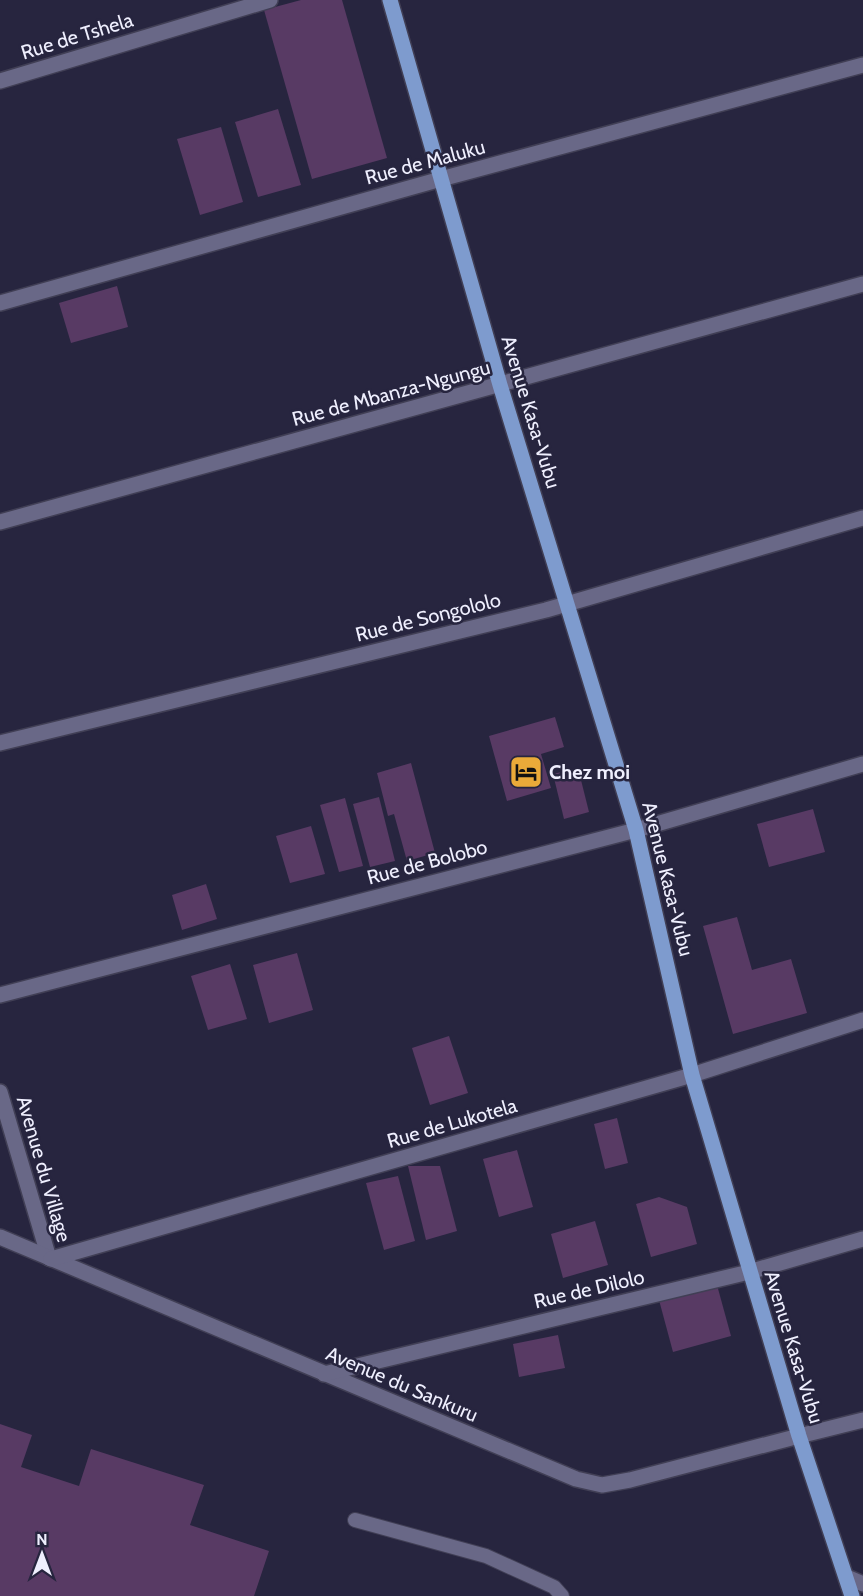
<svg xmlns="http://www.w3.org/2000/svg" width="863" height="1596" viewBox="0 0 863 1596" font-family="Cabin,sans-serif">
<rect width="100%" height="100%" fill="#27253f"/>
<g fill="#583a64">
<polygon points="301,0 342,0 387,158 312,179 264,10"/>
<polygon points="278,109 301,185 258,197 235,122"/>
<polygon points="221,127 243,202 200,215 177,139"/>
<polygon points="117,286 128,327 71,343 59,303"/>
<polygon points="555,717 564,747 541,754 551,788 507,801 489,736"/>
<polygon points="411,763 435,853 407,861 394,814 388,816 377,773"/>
<polygon points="578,768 589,812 564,819 553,774"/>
<polygon points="379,797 395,861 370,867 353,804"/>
<polygon points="345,798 363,866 339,872 320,805"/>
<polygon points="813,809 825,852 769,867 757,824"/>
<polygon points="311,826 325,874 290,883 276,836"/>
<polygon points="206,884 217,919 182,930 172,895"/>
<polygon points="737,917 752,970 791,959 807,1013 733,1034 703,926"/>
<polygon points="297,953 313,1010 269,1023 253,965"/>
<polygon points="230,964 247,1019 208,1030 191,976"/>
<polygon points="449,1036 468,1093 430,1105 412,1048"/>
<polygon points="617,1118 628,1163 605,1169 594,1124"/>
<polygon points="517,1150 533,1207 499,1217 483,1159"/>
<polygon points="408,1166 440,1166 457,1231 426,1240"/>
<polygon points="398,1176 415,1241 384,1250 366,1183"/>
<polygon points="659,1197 687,1207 697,1244 651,1257 636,1204"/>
<polygon points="595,1221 608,1265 563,1278 551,1234"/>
<polygon points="717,1285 731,1336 673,1352 659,1300"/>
<polygon points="558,1335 565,1368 519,1377 513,1344"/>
<polygon points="0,1424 32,1435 21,1467 79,1486 91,1449 204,1485 190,1525 269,1551 254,1596 0,1596"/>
</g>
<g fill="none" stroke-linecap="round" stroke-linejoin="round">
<g stroke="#413f55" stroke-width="16">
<polyline id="service" points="355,1520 486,1556 554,1587 562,1596"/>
</g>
<g stroke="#413f55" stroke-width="18">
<g id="minor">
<polyline points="0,81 270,0"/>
<polyline points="0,303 441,179 863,65"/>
<polyline points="0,522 863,284"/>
<polyline points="0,743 546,610 863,518"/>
<polyline points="0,995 636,830 863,764"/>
<polyline points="0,1092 49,1258"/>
<polyline points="0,1237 576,1479 602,1485 630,1480 799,1436"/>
<polyline points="51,1259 692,1075 863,1020"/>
<polyline points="324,1374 749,1272 863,1239"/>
</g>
</g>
<g stroke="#413f55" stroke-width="18">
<polyline id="tertiary" points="799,1436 863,1420"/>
</g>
<g stroke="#413f55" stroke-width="18">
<polyline id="secondary" points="847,1577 863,1584"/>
</g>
<g stroke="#413f55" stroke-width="18">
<polyline id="primary" points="390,0 500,385 636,830 692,1075 799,1436 852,1596"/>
</g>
<use href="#service" stroke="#696887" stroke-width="14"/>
<use href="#minor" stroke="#696887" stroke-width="15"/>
<use href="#tertiary" stroke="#696887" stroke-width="15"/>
<use href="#secondary" stroke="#696887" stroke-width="15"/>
<use href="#primary" stroke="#7e9bce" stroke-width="15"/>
</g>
<defs>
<g id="hotel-square" transform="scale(1.725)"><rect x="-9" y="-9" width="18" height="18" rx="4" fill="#eaaa39" stroke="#27253f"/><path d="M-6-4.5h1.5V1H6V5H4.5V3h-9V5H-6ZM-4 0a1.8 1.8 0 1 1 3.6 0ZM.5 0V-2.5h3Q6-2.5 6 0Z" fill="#111"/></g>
</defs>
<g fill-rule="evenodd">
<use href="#hotel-square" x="526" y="772"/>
</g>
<g text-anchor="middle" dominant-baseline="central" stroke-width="5" stroke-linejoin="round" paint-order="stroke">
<g font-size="20" fill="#efeffe" stroke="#27253f">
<text transform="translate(77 36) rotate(-17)">Rue de Tshela</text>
<text transform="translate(425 162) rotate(-15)">Rue de Maluku</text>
<text transform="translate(391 393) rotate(-15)">Rue de Mbanza-Ngungu</text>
<text transform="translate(531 412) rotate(73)">Avenue Kasa-Vubu</text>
<text transform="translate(428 617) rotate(-14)">Rue de Songololo</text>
<text transform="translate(427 862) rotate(-15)">Rue de Bolobo</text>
<text transform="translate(668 879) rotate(76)">Avenue Kasa-Vubu</text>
<text transform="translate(452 1123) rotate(-16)">Rue de Lukotela</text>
<text transform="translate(44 1169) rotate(74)">Avenue du Village</text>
<text transform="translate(589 1289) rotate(-13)">Rue de Dilolo</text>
<text transform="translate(794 1347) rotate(73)">Avenue Kasa-Vubu</text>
<text transform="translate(402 1384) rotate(23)">Avenue du Sankuru</text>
</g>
<g font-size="20" font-weight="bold" fill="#efeffe" stroke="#27253f" text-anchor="start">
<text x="549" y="772">Chez moi</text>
</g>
</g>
<g transform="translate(42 1554)" stroke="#27253f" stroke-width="4.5" paint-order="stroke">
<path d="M0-4.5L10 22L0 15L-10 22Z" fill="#efeffe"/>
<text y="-9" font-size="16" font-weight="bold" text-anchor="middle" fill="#efeffe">N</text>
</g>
</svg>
